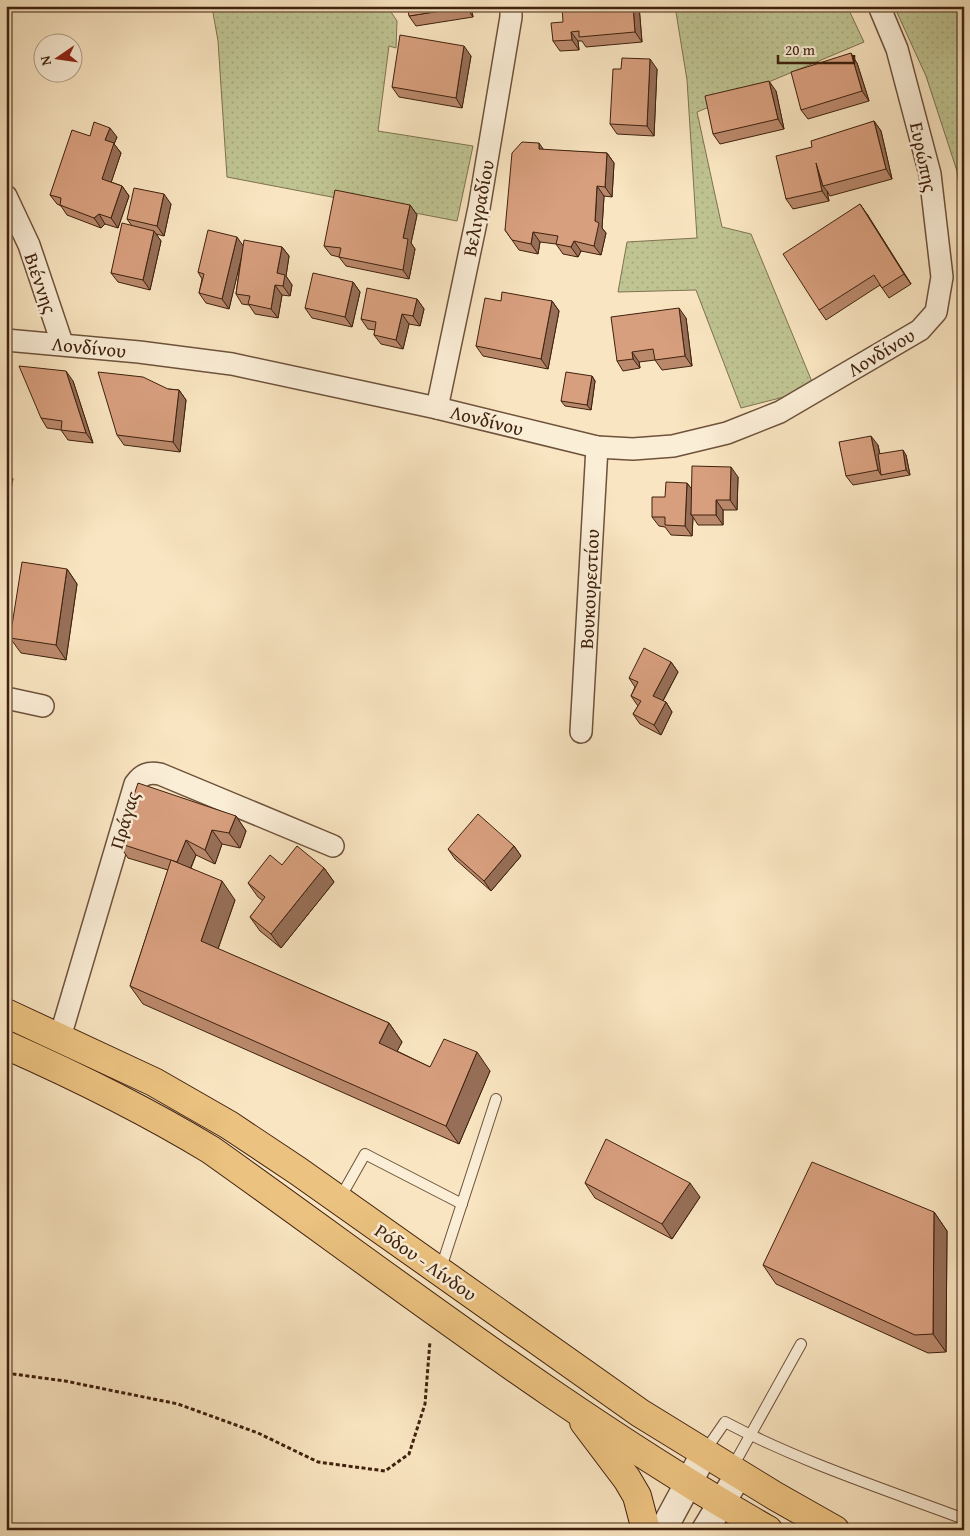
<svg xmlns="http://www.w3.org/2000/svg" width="970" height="1536" viewBox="0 0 970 1536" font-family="'Gentium Book Plus',serif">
<defs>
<pattern id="grass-dots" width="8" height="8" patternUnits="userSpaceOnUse" patternTransform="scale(1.25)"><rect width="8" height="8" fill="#bfc492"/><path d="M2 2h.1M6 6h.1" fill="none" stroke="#a5a87d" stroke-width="1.8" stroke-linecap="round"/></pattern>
</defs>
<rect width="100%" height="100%" fill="#f9e5c1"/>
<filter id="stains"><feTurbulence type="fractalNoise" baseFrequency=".004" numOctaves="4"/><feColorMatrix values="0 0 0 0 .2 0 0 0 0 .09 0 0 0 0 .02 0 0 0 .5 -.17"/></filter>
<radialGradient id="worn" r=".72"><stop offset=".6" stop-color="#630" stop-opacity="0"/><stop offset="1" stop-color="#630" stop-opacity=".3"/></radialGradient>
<g fill="url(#grass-dots)" stroke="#7f7250">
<polygon points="387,6 397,21 396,48 389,46 378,131 473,146 457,221 227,177 218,41 212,7"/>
<polygon points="675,6 847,6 864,42 697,112 722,227 751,234 815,389 741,408 696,290 618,292 627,242 697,238 687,80"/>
<polygon points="894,6 964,6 964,226 957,171 926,76"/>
</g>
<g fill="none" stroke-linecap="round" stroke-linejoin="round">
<g stroke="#6e523b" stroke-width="12">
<g id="service">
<polyline points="339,1200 365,1154 462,1204"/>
<polyline points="440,1271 496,1099"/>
<path d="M705,1451L725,1422C801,1462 884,1489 964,1519"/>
<polyline points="732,1468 801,1344"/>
</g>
</g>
<g stroke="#6e523b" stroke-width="24">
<g id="minor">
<polyline points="6,196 29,245 62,343"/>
<polyline points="6,340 139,352 232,364 437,408 597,447 633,449 673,446 727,433 780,412 920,330 936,312 942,277 930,174 897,49 879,6"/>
<polyline points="437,408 479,208 511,17 511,6"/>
<polyline points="6,698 43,706"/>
<polyline points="581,732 597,447"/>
<path d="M60,1037L135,784C142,774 148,772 160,774L333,846"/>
</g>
</g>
<g stroke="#6e523b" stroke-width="29">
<g id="tertiary">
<polyline points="663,1530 705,1452"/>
<polyline points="705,1530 739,1474"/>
</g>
</g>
<g stroke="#3f210e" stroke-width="30">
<g id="primary">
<polyline points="6,1013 154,1082 229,1125 298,1171 640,1413 775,1496 835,1530"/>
<path d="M6,1045C76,1076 145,1110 211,1150C394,1280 573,1419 768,1530"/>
<polyline points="584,1422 627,1479 637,1496 646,1530"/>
</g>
</g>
<polyline stroke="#3f210e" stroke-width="3" stroke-dasharray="4 2.5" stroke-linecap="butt" points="6,1373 65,1381 178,1404 258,1433 318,1462 385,1471 409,1454 425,1404 430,1341"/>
<use href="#service" stroke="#fbeed7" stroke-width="10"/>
<use href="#minor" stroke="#fbeed7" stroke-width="21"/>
<use href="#tertiary" stroke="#fbeed7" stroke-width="26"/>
<use href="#primary" stroke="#ecc280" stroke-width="28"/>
</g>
<g fill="#ba896c" stroke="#3f210e">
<polygon points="471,6 473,17 416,26 409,16"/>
<polygon points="639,6 642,42 586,47 582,41 578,41 579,50 560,51 553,41 563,22"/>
<polygon points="471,56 462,108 399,97 392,87"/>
<polygon points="857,63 869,101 808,119 801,110"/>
<polygon points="657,69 654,136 617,134 610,124"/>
<polygon points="776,91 784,129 720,144 713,134"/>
<polygon points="874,121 881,131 892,179 830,196 827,191 829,201 793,209 786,199 812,147"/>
<polygon points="90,136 117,137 114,144 121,153 111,182 122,186 129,196 118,228 105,224 101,228 67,215 61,206 57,204 50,195"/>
<polygon points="543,150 607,153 614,163 612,197 604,196 602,228 606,233 601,255 581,251 578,257 563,254 556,244 540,242 538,254 519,250 505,230"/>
<polygon points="171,204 164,236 156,234 161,241 150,290 118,282 111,273 132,226 127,219"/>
<polygon points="410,205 417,215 411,243 415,249 409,279 346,266 339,257 331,255 324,246"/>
<polygon points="867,214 911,284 889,298 880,285 826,320 819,310"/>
<polygon points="243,246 282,247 289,256 286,276 292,285 290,296 282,295 278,318 255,314 249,305 242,304 236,294 241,258 229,309 206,303 199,293 202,279 198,272"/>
<polygon points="353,282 360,292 352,327 312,318 305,308"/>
<polygon points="417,299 424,309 420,326 409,324 403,349 381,344 374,335 375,330 368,329 361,319"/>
<polygon points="501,301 552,301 559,311 548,369 483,356 476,346"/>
<polygon points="686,318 692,366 662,370 655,360 639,362 640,368 623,371 617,361"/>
<polygon points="592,376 595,381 591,410 565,406 561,401"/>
<polygon points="73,381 93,443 68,440 61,430 47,428 41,418"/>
<polygon points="168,389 179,390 186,400 180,452 124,445 117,435"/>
<polygon points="878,445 880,454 906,455 910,475 853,485 846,476"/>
<polygon points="738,477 737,510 723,510 723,525 698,525 693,517 692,536 671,535 665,527 659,526 652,517 687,483 692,490"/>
<polygon points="67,569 77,584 66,660 21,653 10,638"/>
<polygon points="671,662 678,672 663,701 666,702 672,712 661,735 640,724 633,714 638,706 631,696 635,687 629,678"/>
<polygon points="236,816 246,831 240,848 222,844 215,864 196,855 191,868 235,900 218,949 389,1023 402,1042 397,1051 430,1067 490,1071 459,1144 143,1004 130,986 168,870 128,858 118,843"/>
<polygon points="514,846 521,856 491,891 455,859 448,849"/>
<polygon points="282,865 324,868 334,882 281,948 260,931 250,917 263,901 258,897 248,883"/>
<polygon points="585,1183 700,1197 672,1239 595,1198"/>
<polygon points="934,1212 947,1231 946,1352 928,1353 776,1284 763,1265"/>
</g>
<g fill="#976f58" stroke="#3f210e">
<polygon points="466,6 471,6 473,17 466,7"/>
<polygon points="633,6 639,6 642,42 635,32"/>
<polygon points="571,32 578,41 579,50 572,40"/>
<polygon points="464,46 471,56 462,108 456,98"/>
<polygon points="851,53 857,63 869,101 862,91"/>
<polygon points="650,59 657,69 654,136 647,126"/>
<polygon points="769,81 776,91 784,129 778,119"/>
<polygon points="874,121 881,131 892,179 886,169"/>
<polygon points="110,128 117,137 114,144 121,153 109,189 102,179 105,140"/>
<polygon points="539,143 546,153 539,149"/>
<polygon points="607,153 614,163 612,197 605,187"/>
<polygon points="816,163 823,186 827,191 829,201 822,191"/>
<polygon points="122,186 129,196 118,228 111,218"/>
<polygon points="597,186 604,196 602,228 606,233 601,255 594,246"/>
<polygon points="164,194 171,204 164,236 157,226"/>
<polygon points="860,204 867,214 911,284 904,274"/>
<polygon points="410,205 417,215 411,243 415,249 409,279 403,270 403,238"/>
<polygon points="99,214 105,224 101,228 94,218"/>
<polygon points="154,231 161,241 150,290 143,280"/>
<polygon points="533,232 540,242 538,254 531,244"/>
<polygon points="237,237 244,247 229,309 222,299"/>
<polygon points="574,241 581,251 578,257 571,247"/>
<polygon points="282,247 289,256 286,276 292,285 290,296 283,286 277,273"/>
<polygon points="353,282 360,292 352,327 345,317"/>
<polygon points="275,285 282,295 278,318 271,309"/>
<polygon points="417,299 424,309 420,326 413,316"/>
<polygon points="552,301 559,311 548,369 541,359"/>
<polygon points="679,308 686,318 692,366 685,356"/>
<polygon points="402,314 409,324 403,349 396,340"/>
<polygon points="632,352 639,362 640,368 633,359"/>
<polygon points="66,371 73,381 93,443 86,433"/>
<polygon points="592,376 595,381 591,410 587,405"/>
<polygon points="179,390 186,400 180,452 173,442"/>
<polygon points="871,436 878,445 883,474 881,475 878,470"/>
<polygon points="903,450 906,455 910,475 906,470"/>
<polygon points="731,467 738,477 737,510 730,500"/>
<polygon points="6,470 13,479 6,516"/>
<polygon points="687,483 694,492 691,515 693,517 692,536 685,526"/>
<polygon points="716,500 723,510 723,525 716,515"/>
<polygon points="67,569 77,584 66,660 56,645"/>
<polygon points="671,662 678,672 660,706 653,696"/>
<polygon points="666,702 672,712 661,735 654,725"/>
<polygon points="236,816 246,831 240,848 229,833"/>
<polygon points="212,830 222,844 215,864 205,850"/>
<polygon points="186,840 196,855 187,876 177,862"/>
<polygon points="514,846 521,856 491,891 484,881"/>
<polygon points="324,868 334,882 281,948 271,934"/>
<polygon points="222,881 235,900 214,960 201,941"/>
<polygon points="389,1023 402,1042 392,1061 379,1043"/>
<polygon points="477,1052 490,1071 459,1144 446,1126"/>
<polygon points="690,1183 700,1197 672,1239 662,1224"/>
<polygon points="934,1212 947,1231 946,1352 933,1334"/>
</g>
<g fill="#d89f7e" stroke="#3f210e">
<polygon points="407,6 466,6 466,7 409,16"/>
<polygon points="562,6 633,6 635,32 579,37 579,31 571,32 572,40 553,41 551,23 563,22"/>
<polygon points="400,35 464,46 456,98 392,87"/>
<polygon points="851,53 862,91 801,110 791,72"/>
<polygon points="622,58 650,59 647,126 610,124 613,69 621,69"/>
<polygon points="769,81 778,119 713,134 705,96"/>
<polygon points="874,121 886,169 823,186 816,163 822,191 786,199 776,156 812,147 811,141"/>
<polygon points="94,122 110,128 105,140 114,143 102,179 122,186 111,218 99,214 94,218 60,205 61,198 50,195 72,130 90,136"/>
<polygon points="522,142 539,143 539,149 607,153 605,187 597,186 595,221 599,223 594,246 574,241 571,247 556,244 558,236 533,232 531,244 512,240 505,230 512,153"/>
<polygon points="134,188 164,194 157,226 127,219"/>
<polygon points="335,190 410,205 403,238 408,239 403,270 339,257 341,248 324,246"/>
<polygon points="860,204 904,274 882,288 874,275 819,310 783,254"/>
<polygon points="122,223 154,231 143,280 111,273"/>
<polygon points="208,230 237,237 222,299 199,293 204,274 198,272"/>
<polygon points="244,240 282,247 277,273 285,275 283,286 275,285 271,309 248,304 250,296 236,294"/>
<polygon points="313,273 353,282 345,317 305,308"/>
<polygon points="367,288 417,299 413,316 402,314 396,340 374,335 376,322 361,319"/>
<polygon points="502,292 552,301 541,359 476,346 485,298 501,301"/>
<polygon points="679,308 685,356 655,360 653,349 632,352 633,359 617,361 611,317"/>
<polygon points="19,366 66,371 86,433 61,430 62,421 41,418"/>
<polygon points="98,372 143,377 168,389 179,390 173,442 117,435"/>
<polygon points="566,372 592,376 587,405 561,401"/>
<polygon points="871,436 878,470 846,476 839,442"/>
<polygon points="903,450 906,470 881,475 878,454"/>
<polygon points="692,466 731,467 730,500 716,500 716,515 691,515"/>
<polygon points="666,482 687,483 685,526 665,525 665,517 652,517 652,497 665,497"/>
<polygon points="22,562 67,569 56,645 10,638"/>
<polygon points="644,648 671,662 653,696 666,702 654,725 633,714 641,701 631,696 638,682 629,678"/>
<polygon points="138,783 236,816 229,833 212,830 205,850 186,840 177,862 118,843"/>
<polygon points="478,814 514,846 484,881 448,849"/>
<polygon points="297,846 324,868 271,934 250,917 265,897 248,883 270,855 282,865"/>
<polygon points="171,860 222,881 201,941 389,1023 379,1043 430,1067 444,1039 477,1052 446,1126 130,986"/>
<polygon points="606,1139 690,1183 662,1224 585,1183"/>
<polygon points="812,1162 934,1212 933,1334 915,1335 763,1265"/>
</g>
<g text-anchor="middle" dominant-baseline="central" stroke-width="5" stroke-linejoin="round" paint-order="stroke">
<g font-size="19" fill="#3f210e" stroke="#fbeed7">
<text transform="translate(924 157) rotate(78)">Ευρώπης</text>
<text transform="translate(478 208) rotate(-79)">Βελιγραδίου</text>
<text transform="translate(41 283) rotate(71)">Βιέννης</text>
<text transform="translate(89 347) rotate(6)">Λονδίνου</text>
<text transform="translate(881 352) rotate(-31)">Λονδίνου</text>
<text transform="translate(487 420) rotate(14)">Λονδίνου</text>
<text transform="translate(589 589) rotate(-87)">Βουκουρεστίου</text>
<text transform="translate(124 820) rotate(-73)">Πράγας</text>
<text transform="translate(426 1262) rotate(35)">Ρόδου - Λίνδου</text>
</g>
</g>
<rect width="970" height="1536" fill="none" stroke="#f9e5c1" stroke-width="25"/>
<rect x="8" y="8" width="955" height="1521" fill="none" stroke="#3f210e" stroke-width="2.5"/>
<rect x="12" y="12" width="945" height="1511" fill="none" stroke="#3f210e"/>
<g transform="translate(58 58) rotate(257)"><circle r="24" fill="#fbeed7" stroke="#b09c87"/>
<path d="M0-4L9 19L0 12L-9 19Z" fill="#8f2418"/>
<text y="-8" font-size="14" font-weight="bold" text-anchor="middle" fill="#3f210e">N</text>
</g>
<path d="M778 55v8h76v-8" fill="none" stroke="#3f210e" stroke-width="2.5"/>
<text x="785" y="55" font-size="15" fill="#3f210e" stroke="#fbeed7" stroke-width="4" paint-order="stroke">20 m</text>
<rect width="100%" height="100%" filter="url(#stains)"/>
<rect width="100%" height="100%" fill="url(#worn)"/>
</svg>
